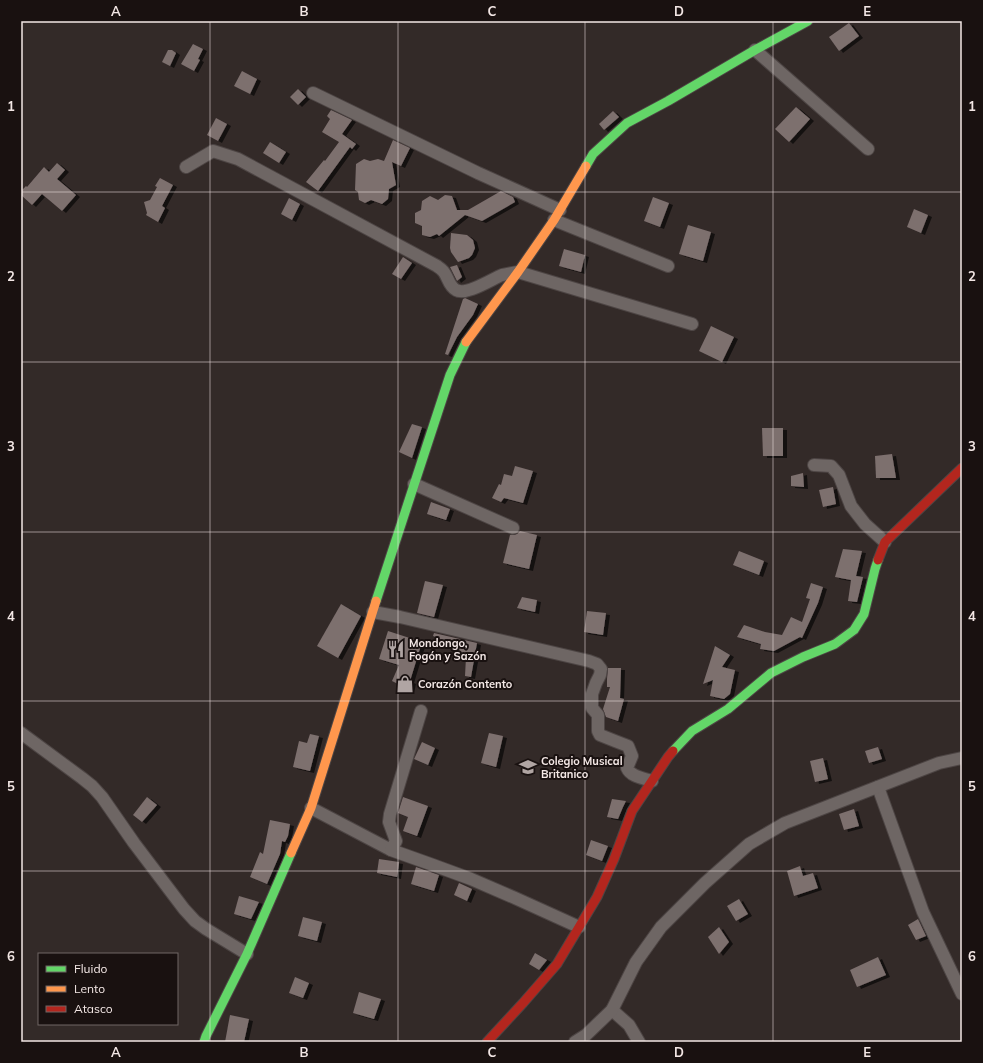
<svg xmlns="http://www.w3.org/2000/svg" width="983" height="1063" viewBox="0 0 983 1063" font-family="Mulish,sans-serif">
<defs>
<filter id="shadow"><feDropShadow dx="4" dy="2" stdDeviation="0" flood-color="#0009"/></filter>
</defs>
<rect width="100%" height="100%" fill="#332a28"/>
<g fill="#7d6f6e" filter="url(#shadow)">
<polygon points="849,23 859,36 839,51 829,37"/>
<polygon points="193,44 203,49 198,59 200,60 194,71 181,64"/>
<polygon points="168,50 172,50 176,53 170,66 162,62"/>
<polygon points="242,71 257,79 250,94 234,86"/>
<polygon points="298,89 306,97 298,105 290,97"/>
<polygon points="796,107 810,119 789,142 775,129"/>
<polygon points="331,110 352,120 342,134 356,144 352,149 350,147 318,191 306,182 324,160 325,161 339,142 322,132 330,119 327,116"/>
<polygon points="613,111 619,117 604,130 599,124"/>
<polygon points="216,118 227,124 218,141 207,135"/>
<polygon points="393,140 410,148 401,166 392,162 396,185 389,189 388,199 382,204 371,200 365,203 359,200 358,192 355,190 356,164 364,159 370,161 378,159 384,161"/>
<polygon points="270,142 286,152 279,163 263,153"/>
<polygon points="57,163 65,170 57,179 76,195 62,211 42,194 32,205 21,195 21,191 26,186 27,187 44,167 49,172"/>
<polygon points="160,178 173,185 162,206 165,208 158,222 146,215 147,213 144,202 150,200 157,187 155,186"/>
<polygon points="501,191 513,197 515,202 482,221 465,215 439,236 437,234 430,237 422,235 422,226 415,223 415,213 421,210 422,201 430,196 438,200 445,195 452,196 457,210 468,210"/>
<polygon points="653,197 669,203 660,227 644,221"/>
<polygon points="289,198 300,204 292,220 281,214"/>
<polygon points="914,209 928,215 921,233 907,227"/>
<polygon points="688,225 711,232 703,261 679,254"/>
<polygon points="451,233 467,235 473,240 475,248 472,255 469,258 458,262 451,252 450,248"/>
<polygon points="564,249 585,255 581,272 559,266"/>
<polygon points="403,257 412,263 401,279 392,274"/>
<polygon points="457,265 462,277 457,281 450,267"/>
<polygon points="465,298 478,304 473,315 457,337 448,355 445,354 463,299"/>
<polygon points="711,326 734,337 722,362 699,351"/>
<polygon points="412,424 422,427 412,458 399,452"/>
<polygon points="762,428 783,428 783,456 763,456"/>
<polygon points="892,454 896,478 876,478 875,456"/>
<polygon points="515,466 533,471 523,503 504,498 501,502 492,498 499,484 501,485 504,474 512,476"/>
<polygon points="803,473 804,487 791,486 791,476"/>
<polygon points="833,487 836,504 823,507 819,490"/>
<polygon points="431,502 450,509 446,520 427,514"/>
<polygon points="520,531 537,535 529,569 503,563 510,535 514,535 517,534"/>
<polygon points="843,549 862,551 856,576 863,577 857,602 848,601 851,580 835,577"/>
<polygon points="739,551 764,561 759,575 733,565"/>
<polygon points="425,581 443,585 434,617 417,613"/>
<polygon points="811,583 823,587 818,603 802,638 800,637 774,651 760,649 761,644 737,637 744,625 765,632 782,635 791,617 802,622 810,599 806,598"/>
<polygon points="522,597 537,600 535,612 517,608"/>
<polygon points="341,604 361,616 338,658 317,646"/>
<polygon points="587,611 606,613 603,635 584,632"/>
<polygon points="388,631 422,642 410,681 412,682 410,691 399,687 400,685 392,681 399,665 379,659"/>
<polygon points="434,633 477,643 471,677 465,676 466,657 454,656 457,646 433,636"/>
<polygon points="715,646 730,655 722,667 735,670 730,694 724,699 710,696 713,680 703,684"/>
<polygon points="608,668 621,668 620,698 624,699 618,721 606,717 603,709 610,687 607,687 607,679"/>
<polygon points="489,733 503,736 496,767 481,763"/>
<polygon points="310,734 319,736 310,771 293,767 299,741 307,743"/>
<polygon points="422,742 435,748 428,765 414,759"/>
<polygon points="878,747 882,759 869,763 865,751"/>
<polygon points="823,758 828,779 815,782 810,761"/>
<polygon points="147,797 157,805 142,822 133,815"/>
<polygon points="403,797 428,806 417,836 403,831 408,817 398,813"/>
<polygon points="612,799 626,801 623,807 618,819 607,817"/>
<polygon points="854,809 859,826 844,830 839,814"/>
<polygon points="270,820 290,824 288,836 285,842 282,841 280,854 267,884 250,877 260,852 263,854"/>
<polygon points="591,840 608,846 602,861 586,855"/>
<polygon points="379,859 399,862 397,877 377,873"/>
<polygon points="800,866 803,876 813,873 818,888 794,896 787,871"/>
<polygon points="416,867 439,875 434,891 411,884"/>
<polygon points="459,883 472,889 467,901 454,895"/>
<polygon points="239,896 259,902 251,919 234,914"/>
<polygon points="739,899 748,914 736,921 727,906"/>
<polygon points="303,917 322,922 317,941 298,936"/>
<polygon points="918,919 926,936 916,940 908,925"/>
<polygon points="719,927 729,942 719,954 708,937"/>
<polygon points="535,953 547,960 539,970 529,964"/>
<polygon points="878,957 886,975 857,987 850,970"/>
<polygon points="295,977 309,983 303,998 289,993"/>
<polygon points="359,992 381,999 374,1019 353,1013"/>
<polygon points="230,1015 249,1019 244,1042 225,1042"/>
</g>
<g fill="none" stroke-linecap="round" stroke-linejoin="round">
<g stroke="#4d4544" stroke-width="14">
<g id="street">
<polyline points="755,50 868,149"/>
<polyline points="313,93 478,173 560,210"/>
<path d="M186,167L213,151L238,159L437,266C438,267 440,268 442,270C448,275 448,286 456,290C466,296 492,279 502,275C507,274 513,273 518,272L692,324"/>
<polyline points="554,220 668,266"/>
<polyline points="814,465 831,466 839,475 851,506 865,524 885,542"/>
<polyline points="414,484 513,528"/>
<path d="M373,612L400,617L589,661L597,664L601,669L600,675L596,683L592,694V708L598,715V731L600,735L615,741L628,746L632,756L627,768C631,777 643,778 652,781"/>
<polyline points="21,733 82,778 92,786 102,797 134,843 184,909 195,921 206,929 247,954"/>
<polyline points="878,787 923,912 962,994"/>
<polyline points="311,808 391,850 433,865 471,879 515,898 579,927"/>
<polyline points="391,850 396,841 389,822 390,814 421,711"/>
<polyline points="612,1010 629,1025 639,1042"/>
<polyline points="575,1042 586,1035 612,1010 636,962 661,927 705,883 749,844 785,823 939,763 962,758"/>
</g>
</g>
<g stroke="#4d4544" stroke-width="11">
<g id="fast">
<polyline points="586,166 593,154 627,123 668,101 755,50 808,21"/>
<polyline points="376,601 450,375 466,342"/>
<polyline points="673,751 692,731 728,709 771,673 803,657 835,644 854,630 864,614 875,569 878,560"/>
<polyline points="204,1042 206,1036 247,954 291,853"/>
</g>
</g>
<g stroke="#4d4544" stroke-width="11">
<g id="slow">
<polyline points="466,342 518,272 554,220 586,166"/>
<polyline points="291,853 311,808 376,601"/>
</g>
</g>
<g stroke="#4d4544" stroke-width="11">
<g id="jam">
<polyline points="878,560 885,542 962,468"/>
<polyline points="487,1042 523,1003 557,964 597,897 614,859 632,811 668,757 673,751"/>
</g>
</g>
<use href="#street" stroke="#6e6664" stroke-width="12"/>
<use href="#fast" stroke="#63d668" stroke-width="9"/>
<use href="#slow" stroke="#ff974d" stroke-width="9"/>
<use href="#jam" stroke="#b3261e" stroke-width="9"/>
</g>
<path fill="none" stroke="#f3e7e5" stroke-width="1" stroke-opacity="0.55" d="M210,21V1042M398,21V1042M585,21V1042M773,21V1042M21,192H962M21,362H962M21,532H962M21,701H962M21,871H962"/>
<defs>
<g id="restaurant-bare" transform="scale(1.38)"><path d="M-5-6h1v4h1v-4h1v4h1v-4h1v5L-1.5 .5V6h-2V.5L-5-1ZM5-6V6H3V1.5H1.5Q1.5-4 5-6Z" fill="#b0a5a3" stroke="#191110" stroke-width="2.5" paint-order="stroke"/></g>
<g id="shop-bare" transform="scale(1.38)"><path d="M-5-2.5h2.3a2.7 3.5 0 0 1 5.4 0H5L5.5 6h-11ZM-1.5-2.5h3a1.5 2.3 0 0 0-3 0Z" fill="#b0a5a3" stroke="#191110" stroke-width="2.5" paint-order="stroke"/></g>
<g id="school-bare" transform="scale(1.38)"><path d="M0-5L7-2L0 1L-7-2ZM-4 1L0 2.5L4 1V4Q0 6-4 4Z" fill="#b0a5a3" stroke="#191110" stroke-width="2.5" paint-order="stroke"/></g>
</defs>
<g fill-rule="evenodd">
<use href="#restaurant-bare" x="396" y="649"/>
<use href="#shop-bare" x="405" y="684"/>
<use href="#school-bare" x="528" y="767"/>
</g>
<g text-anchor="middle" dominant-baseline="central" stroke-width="4" stroke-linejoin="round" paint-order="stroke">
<g font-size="11" font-weight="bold" fill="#f3e7e5" stroke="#191110" text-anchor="start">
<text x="409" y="643">Mondongo,<tspan x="409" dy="13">Fogón y Sazón</tspan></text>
<text x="418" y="684">Corazón Contento</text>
<text x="541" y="761">Colegio Musical<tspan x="541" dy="13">Britanico</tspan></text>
</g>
</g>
<rect width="983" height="1063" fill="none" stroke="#191110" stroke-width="44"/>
<rect x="38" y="953" width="140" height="72" fill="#191110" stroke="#706765"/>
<rect x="46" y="966" width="20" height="6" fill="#63d668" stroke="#706765"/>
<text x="74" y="973" font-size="12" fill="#f3e7e5">Fluido</text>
<rect x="46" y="986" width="20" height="6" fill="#ff974d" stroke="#706765"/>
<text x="74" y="993" font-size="12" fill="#f3e7e5">Lento</text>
<rect x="46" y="1006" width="20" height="6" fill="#b3261e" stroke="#706765"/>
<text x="74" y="1013" font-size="12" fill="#f3e7e5">Atasco</text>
<rect x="22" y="22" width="939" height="1019" fill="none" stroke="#f3e7e5" stroke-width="1.5"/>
<g font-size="13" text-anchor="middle" font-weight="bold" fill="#f3e7e5">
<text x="116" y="16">A</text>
<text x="304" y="16">B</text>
<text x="492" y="16">C</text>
<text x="679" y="16">D</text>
<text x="867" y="16">E</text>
<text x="11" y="111">1</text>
<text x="972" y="111">1</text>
<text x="11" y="281">2</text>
<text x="972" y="281">2</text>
<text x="11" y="451">3</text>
<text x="972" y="451">3</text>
<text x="11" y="621">4</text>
<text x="972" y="621">4</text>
<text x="11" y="791">5</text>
<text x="972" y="791">5</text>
<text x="11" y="961">6</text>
<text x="972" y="961">6</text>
<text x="116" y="1057">A</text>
<text x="304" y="1057">B</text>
<text x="492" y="1057">C</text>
<text x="679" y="1057">D</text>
<text x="867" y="1057">E</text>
</g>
</svg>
